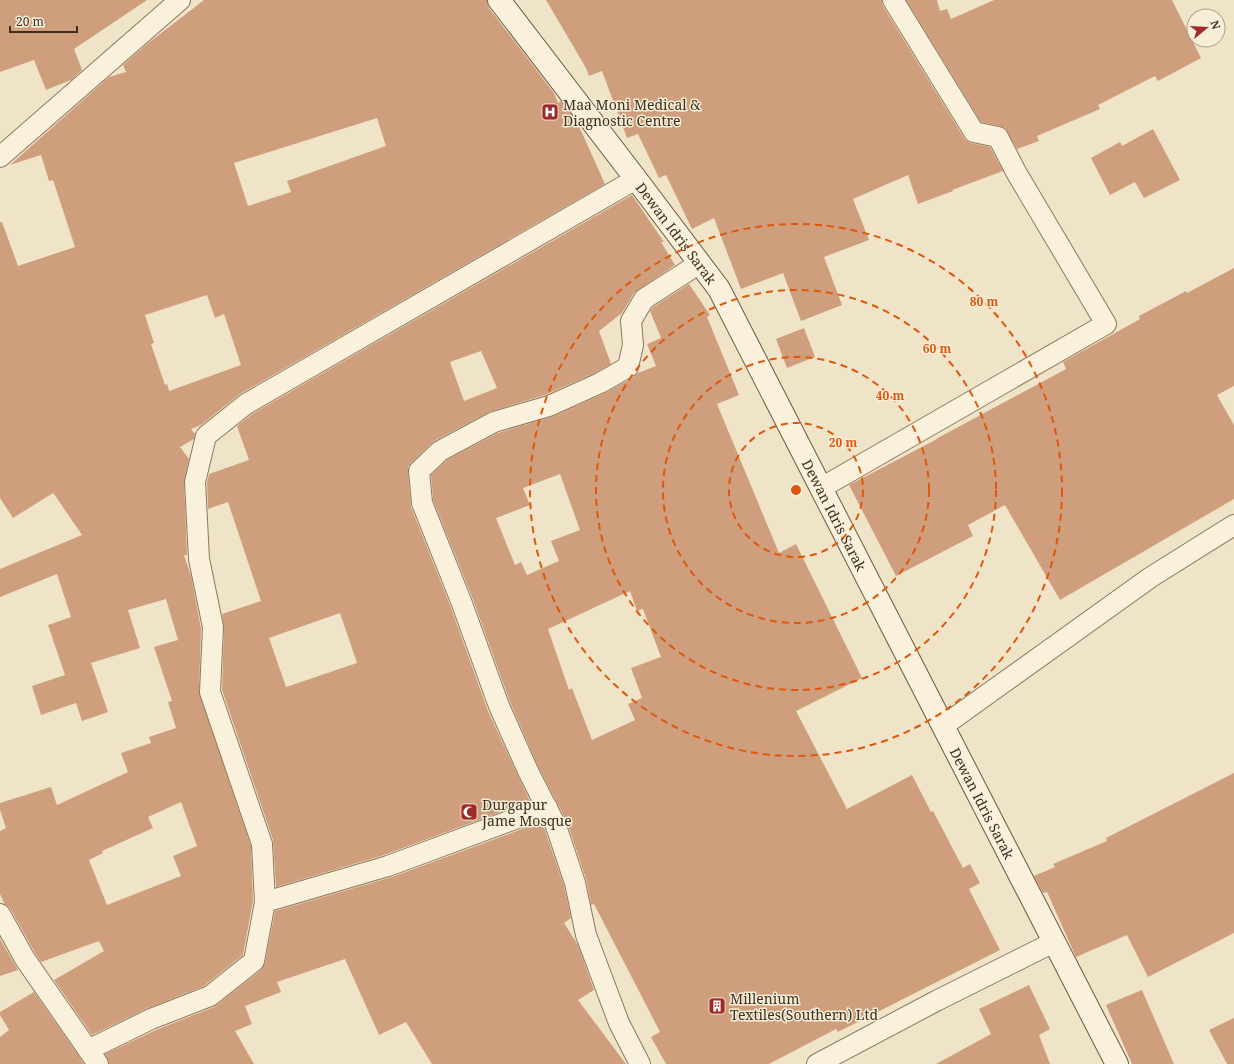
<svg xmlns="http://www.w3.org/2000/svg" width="1234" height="1064" viewBox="0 0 1234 1064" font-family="'Noto Serif',serif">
<rect width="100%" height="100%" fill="#f0e4c8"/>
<g fill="#cf9f7d" fill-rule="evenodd">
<polygon points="0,0 147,0 74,49 82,70 71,80 46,90 34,60 0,72"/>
<path d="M204,0H487L489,8L554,93L558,103L561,101L578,124L605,184L240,394L201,425L191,429L195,434L194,439L180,447L189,459L184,482L187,555H184L191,576L201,628L199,692L251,846L253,901L243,955L204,986L146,1009L92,1035L54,980L104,951L99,941L41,962L35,953L10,908L4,903L0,894V831L6,828L0,810V803L51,787L57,805L128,772L121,753L151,743L149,737L176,728L168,702L172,701L154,647L178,640L166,599L128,610L140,648L91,663L108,712L82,721L76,703L41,715L32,686L65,675L48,625L71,617L57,574L0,597V569L82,535L54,494V495L53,493L13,518L0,498V222H2L18,266L75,247L53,180L49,181L41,155L10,165L109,77L126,72L123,65L147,44ZM377,118L386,146L287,181L291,192L248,206L234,163ZM207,295L215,318L224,314L241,365L169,391L167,384L165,385L151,344L154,343L145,315ZM181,802L197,846L173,856L181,876L107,905L89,860L103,853L102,851L153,828L148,817Z"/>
<polygon points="546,0 882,0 883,6 964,138 967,141 971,143 990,147 1003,171 952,190 953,191 918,204 908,175 853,199 869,240 824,257 842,305 801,321 783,273 741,289 714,218 692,229 666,175 659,178 638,134 627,138 602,71 589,76 586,68"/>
<polygon points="906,0 937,0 940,11 947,9 951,19 994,0 1172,0 1201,58 1158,81 1155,76 1098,105 1100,109 1037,136 1039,141 1017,149 1005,128 1000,126 981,122"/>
<polygon points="1153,129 1180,180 1144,198 1135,182 1110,195 1091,158 1120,142 1122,146"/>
<path d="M632,195L664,242H661L675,265L638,290L634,293L622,313L599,331L611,364L595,373L545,395L489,412L434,441L411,463L408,467V472L411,507L450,605L488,711L518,776L530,801L384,855L276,887L273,840L222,690L224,628L222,614L261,601L228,502L208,509L207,483L209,474L249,460L237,426L252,414ZM481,351L497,388L464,401L450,362ZM340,613L357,663L286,687L269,638Z"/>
<polygon points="1234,268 1234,386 1217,395 1234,425 1234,499 1060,600 1005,505 968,525 973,536 896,576 849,485 937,439 936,439 1066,369 1063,362 1140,319 1139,316 1186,291 1187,293"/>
<path d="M689,284L710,315L707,317L739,395L717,404L779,553L796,544L862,678L796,711L847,809L912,775L931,812L933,811L963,868L970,864L980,883L969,889L1000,950L838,1032L836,1029L769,1064H666L651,1037L660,1032L594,904L591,905L586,879L567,822L538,766L510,702L472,597L433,500L431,475L447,460L498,433L554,416L605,393L634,377L638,373L656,366L647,344L661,338L650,311L653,307ZM560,474L580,530L551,541L559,561L527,575L521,562L515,565L496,518L530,505L523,488ZM630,591L637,611L643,609L661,657L631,668L642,698L628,704L635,720L592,740L572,688L569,690L548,629Z"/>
<polygon points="804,328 815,357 787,368 776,339"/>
<polygon points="1234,773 1234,933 1148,977 1127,935 1076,957 1047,892 1043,893 1034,876 1055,867 1053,864 1107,841 1106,838"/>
<polygon points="541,822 545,830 564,886 571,918 564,923 578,945 594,990 578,1000 626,1064 432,1064 406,1022 379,1035 345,959 277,982 281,992 245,1006 252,1024 235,1031 254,1064 109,1064 105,1054 156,1030 214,1007 261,970 265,963 275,911 392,877"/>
<polygon points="0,939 18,970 0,976"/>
<polygon points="1029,985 1050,1029 1039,1035 1050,1064 936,1064 991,1034 979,1009"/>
<polygon points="1142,990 1174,1064 1132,1064 1106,1005"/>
<polygon points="34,992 78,1055 84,1064 0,1064 0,1037 9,1030 0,1015 0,1012"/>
<polygon points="1234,1018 1234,1064 1227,1064 1209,1030"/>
</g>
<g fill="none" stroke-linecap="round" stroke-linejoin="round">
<g stroke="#8d765c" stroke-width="22">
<g id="minor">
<polyline points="0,157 180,0"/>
<polyline points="821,488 1106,324 1016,172 998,137 974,132 893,0"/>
<polyline points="943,726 1151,577 1234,525"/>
<polyline points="265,902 388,866 547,807"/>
<polyline points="0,914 25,959 98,1064"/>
<polyline points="88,1050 151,1019 210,996 254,961 265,902 262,844 210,692 213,627 199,559 195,482 206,436 246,404 636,179"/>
<polyline points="640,1064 619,1023 586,935 575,883 556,826 528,771 499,706 461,601 422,503 419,471 440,451 494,422 549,406 600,383 628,367 633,345 631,321 644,299 700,263"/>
<polyline points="817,1064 936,1001 1054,942"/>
</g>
</g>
<g stroke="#6f573f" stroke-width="24">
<g id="secondary">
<path id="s1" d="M499,0L636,179L719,289L943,726L1117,1064"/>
</g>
</g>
<use href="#minor" stroke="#faf1dc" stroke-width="20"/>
<use href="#secondary" stroke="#faf1dc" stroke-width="22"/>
</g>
<g fill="none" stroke="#df570d" stroke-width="2" stroke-dasharray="7 5">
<circle cx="796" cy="490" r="67"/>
<circle cx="796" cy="490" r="133"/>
<circle cx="796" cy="490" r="200"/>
<circle cx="796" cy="490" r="266"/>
</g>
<defs>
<g id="hospital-square" transform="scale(0.9)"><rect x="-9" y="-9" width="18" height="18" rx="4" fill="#9e2a2b" stroke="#f7eed8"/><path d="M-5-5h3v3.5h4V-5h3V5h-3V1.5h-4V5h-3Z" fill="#fff"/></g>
<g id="mosque-square" transform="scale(0.9)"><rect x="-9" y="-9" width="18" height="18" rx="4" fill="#9e2a2b" stroke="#f7eed8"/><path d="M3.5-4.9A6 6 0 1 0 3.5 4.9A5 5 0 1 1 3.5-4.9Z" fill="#fff"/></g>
<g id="building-square" transform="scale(0.9)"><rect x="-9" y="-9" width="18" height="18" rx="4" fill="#9e2a2b" stroke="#f7eed8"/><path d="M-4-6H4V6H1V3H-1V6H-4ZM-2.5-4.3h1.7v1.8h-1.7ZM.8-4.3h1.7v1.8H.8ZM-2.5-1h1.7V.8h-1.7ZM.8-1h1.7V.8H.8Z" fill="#fff"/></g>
</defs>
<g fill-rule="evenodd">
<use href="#hospital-square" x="550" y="112"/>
<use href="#mosque-square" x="469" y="812"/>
<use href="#building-square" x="717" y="1006"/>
</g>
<g text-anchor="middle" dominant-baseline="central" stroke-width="3" stroke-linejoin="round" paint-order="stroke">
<g font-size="14" fill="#3d2e20" stroke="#f7eed8" text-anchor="start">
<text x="563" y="104">Maa Moni Medical &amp;<tspan x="563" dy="16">Diagnostic Centre</tspan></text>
<text x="482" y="804">Durgapur<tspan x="482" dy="16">Jame Mosque</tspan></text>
<text x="730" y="998">Millenium<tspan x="730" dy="16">Textiles(Southern) Ltd</tspan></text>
</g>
<g font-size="14" fill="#3d2e20" stroke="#f7eed8">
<text stroke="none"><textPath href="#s1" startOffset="293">Dewan Idris Sarak</textPath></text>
<text stroke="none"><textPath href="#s1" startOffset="617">Dewan Idris Sarak</textPath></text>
<text stroke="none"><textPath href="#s1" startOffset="941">Dewan Idris Sarak</textPath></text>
</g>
</g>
<circle cx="796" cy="490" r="6" fill="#df570d" stroke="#f7eed8" stroke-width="2"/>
<g font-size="12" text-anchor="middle" font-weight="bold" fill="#df570d" stroke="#f7eed8" stroke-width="3" stroke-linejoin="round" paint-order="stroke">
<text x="984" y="306">80 m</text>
<text x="937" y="353">60 m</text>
<text x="890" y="400">40 m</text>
<text x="843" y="447">20 m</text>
</g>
<g transform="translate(1206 28) rotate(72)"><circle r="19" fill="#f7eed8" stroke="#ada18e"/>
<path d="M0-3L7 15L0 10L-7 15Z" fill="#9e2a2b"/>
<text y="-6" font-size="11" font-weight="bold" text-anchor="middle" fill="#3d2e20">N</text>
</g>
<path d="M10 26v6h67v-6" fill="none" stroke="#3d2e20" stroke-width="2"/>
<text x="16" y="26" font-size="12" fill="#3d2e20" stroke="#f7eed8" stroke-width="3" paint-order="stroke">20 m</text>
</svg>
